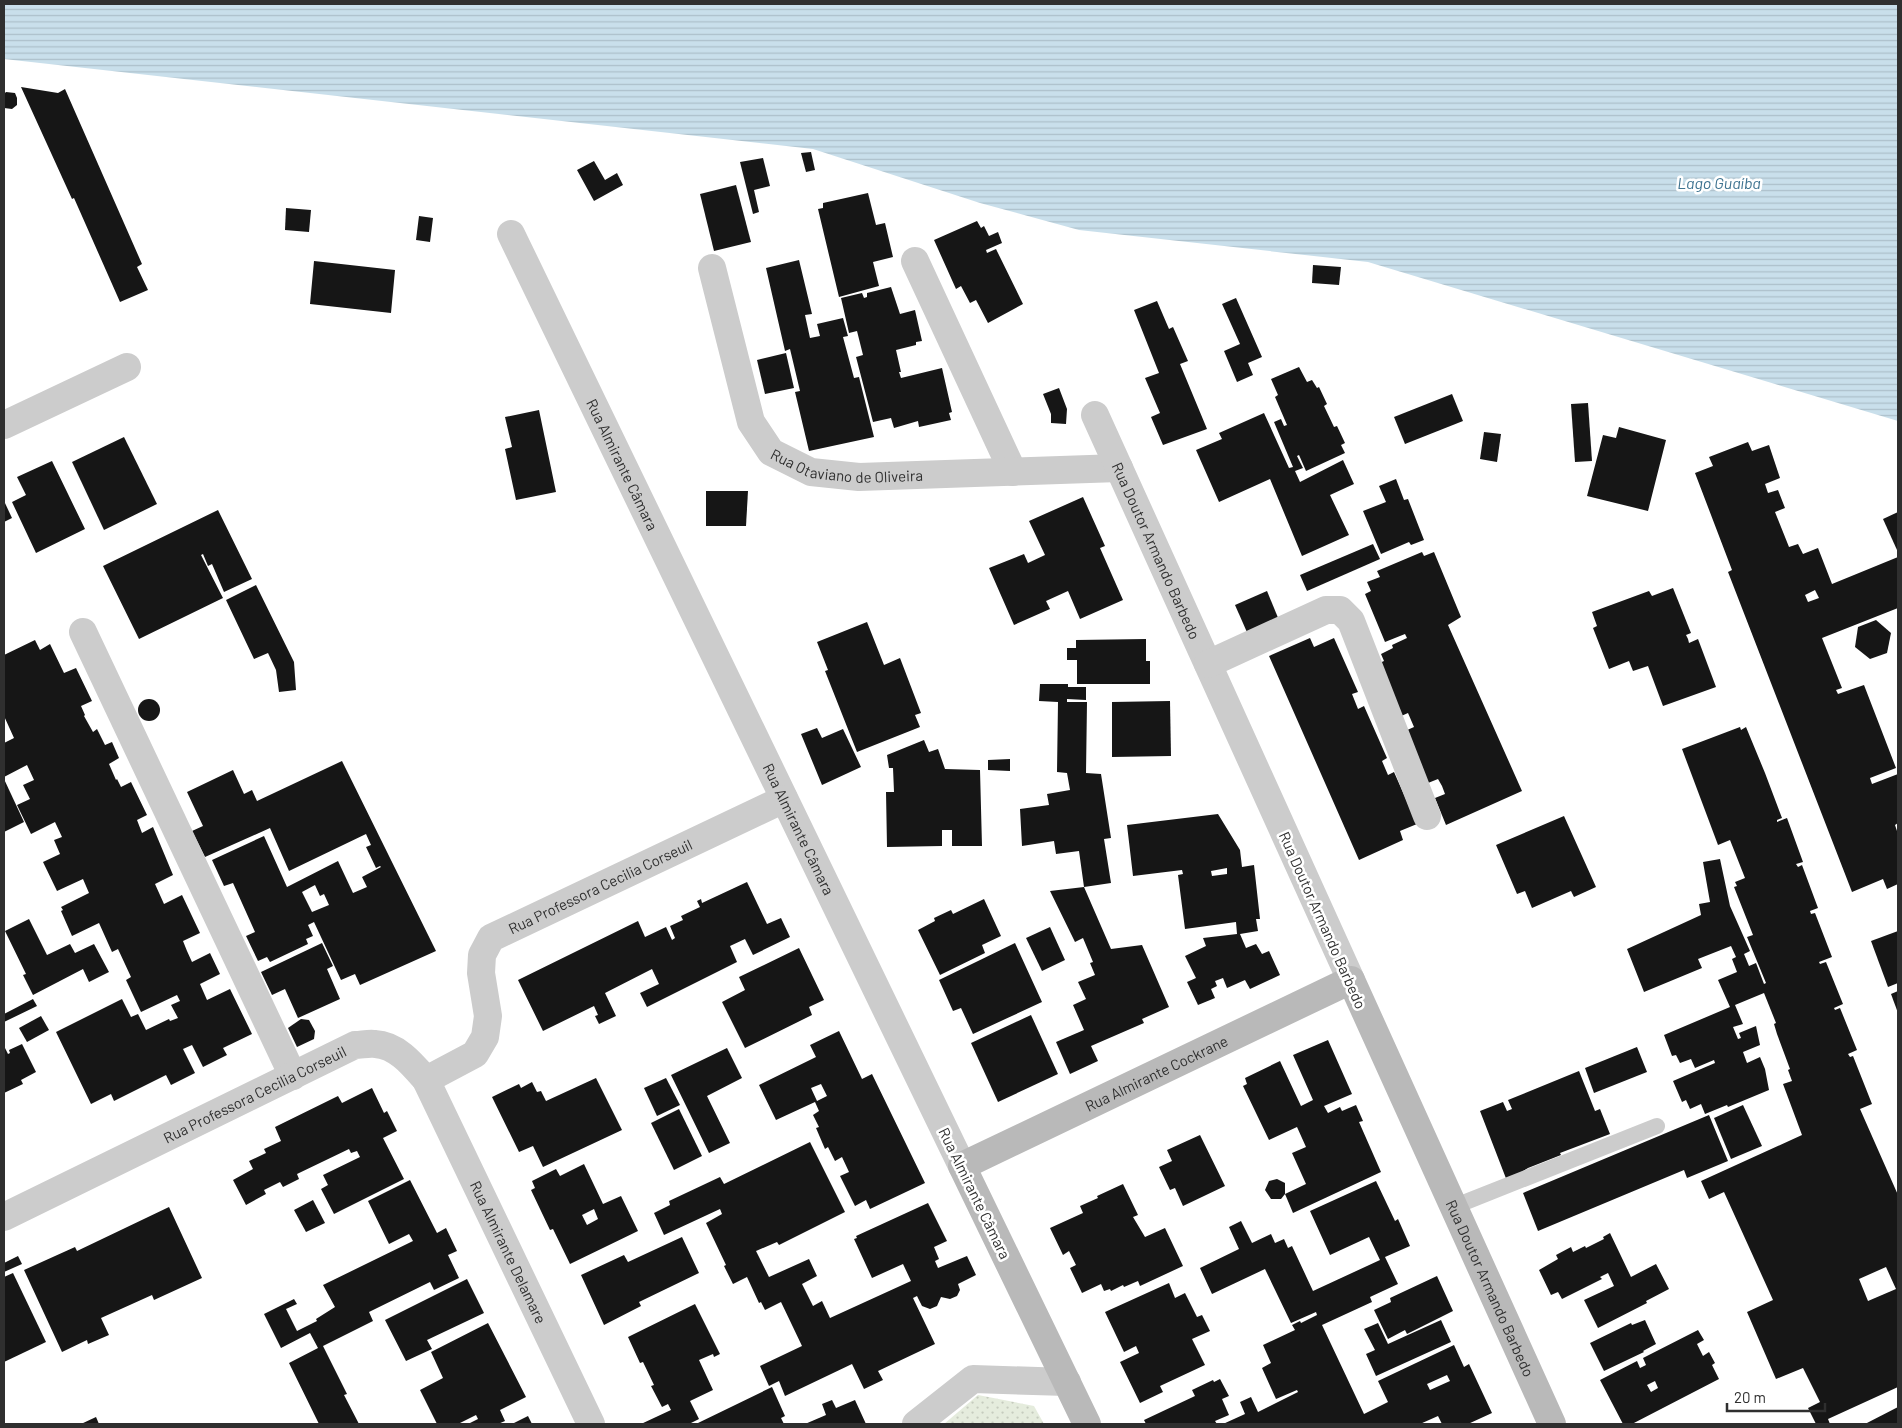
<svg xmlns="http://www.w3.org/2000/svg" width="1902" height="1428" viewBox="0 0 1902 1428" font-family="Barlow,sans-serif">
<defs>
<pattern id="green-dots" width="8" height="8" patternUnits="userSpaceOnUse" patternTransform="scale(1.25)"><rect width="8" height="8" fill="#e5ecdd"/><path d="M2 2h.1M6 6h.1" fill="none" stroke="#c5cbbe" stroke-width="1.8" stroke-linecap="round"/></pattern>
<pattern id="water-rules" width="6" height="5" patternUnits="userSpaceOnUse" patternTransform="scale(1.25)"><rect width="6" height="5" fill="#c9dfeb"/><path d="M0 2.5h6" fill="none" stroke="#adc0ca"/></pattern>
</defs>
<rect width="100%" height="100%" fill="#fff"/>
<polygon fill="url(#green-dots)" points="978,1395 1034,1406 1044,1424 944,1424"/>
<polygon fill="url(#water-rules)" points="4,4 1898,4 1898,421 1368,262 1079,230 980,203 813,149 4,59"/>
<g fill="#161616" fill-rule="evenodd">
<polygon points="21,87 58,93 65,89 142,264 137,267 148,290 120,302 74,198 72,199"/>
<polygon points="6,92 15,93 17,98 17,105 12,109 4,108 4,94"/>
<polygon points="811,152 815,170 806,172 801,153"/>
<polygon points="763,158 770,186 754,190 759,212 753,214 740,162"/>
<polygon points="594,161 605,180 617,173 623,185 594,201 577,170"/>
<polygon points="736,185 751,242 714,251 700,194"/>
<polygon points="868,193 876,225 885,223 893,257 873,262 879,286 839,297 818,209 823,208 823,203"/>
<polygon points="286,208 311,210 309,232 285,230"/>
<polygon points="419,216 433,218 430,242 416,240"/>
<polygon points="977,221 981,228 984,226 989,236 998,232 1002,243 986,250 987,253 996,249 1023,304 988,323 976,300 970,303 961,286 956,289 934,240"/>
<polygon points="799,260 812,314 805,315 810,338 820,336 817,324 843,318 848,336 843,337 854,378 859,377 874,437 809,451 795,392 800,391 790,349 785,351 766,268"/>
<polygon points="314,261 395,270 391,313 310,304"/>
<polygon points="1313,265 1341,267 1339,285 1312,283"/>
<polygon points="891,287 900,314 915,310 922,341 916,342 916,345 896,350 901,372 899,372 901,378 942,368 952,412 949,413 951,420 919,427 918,421 894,428 891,418 873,422 856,357 863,355 857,331 849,333 841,298 862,293 864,298 867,297 867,293"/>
<polygon points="1236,298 1262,357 1248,363 1253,375 1237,382 1224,351 1240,344 1222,304"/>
<polygon points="1157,301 1169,329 1173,327 1188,361 1180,364 1207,429 1163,445 1151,417 1160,413 1145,378 1159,373 1134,310"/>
<polygon points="786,353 794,388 765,394 757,360"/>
<polygon points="1299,367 1307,382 1312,380 1317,388 1319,387 1327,404 1324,406 1334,427 1337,426 1345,443 1341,445 1345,453 1306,471 1299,455 1297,456 1303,468 1295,471 1300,482 1343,460 1354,484 1330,495 1349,535 1302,556 1270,479 1219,502 1196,450 1222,439 1219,433 1264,413 1289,468 1293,467 1274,422 1281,419 1284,426 1287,425 1275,397 1278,395 1271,379"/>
<polygon points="1059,388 1067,409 1066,424 1051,423 1051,414 1043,394"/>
<polygon points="1452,394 1463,421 1405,444 1394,417"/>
<polygon points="1588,403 1592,461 1575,462 1571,404"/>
<polygon points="539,410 556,492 516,500 505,449 512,447 505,417"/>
<polygon points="1619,427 1666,440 1648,511 1587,496 1603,435 1616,438"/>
<polygon points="1484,432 1501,434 1497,462 1480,459"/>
<polygon points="124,437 157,504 104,530 72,462"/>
<path d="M1748,442L1752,451L1769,445L1780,478L1765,484L1768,493L1778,490L1785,508L1775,512L1789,547L1798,544L1803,554L1818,548L1832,584L1898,557V608L1822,638L1842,688L1836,690L1838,694L1864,685L1896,768L1870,778L1872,784L1898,774V823L1895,825L1898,834V884L1887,889L1883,879L1852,892L1728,572L1732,570L1695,473L1713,466L1709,457ZM1815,590L1819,598L1808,602L1805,595Z"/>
<polygon points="52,461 85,529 36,553 12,502 26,495 17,477"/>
<polygon points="1396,479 1404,500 1408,499 1424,540 1411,545 1409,542 1381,554 1363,511 1386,502 1379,486"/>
<polygon points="706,491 748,491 746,526 706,526"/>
<polygon points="1083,497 1105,546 1100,548 1123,600 1080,619 1068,591 1046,601 1050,609 1014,625 989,568 1024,554 1028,563 1045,555 1029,521"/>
<polygon points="4,501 12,518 4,522"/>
<polygon points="218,510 252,579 224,592 212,564 208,566 203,554 201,555 223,598 139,639 103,566"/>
<polygon points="1898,512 1898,549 1897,550 1883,519"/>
<polygon points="1373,544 1380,559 1307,591 1300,575"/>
<polygon points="1422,552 1424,556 1434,552 1461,617 1448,625 1522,791 1446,825 1435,798 1445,794 1442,786 1438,779 1428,783 1405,731 1414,727 1408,713 1399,717 1375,665 1384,661 1381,654 1393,648 1392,645 1407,638 1405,634 1385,642 1365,594 1371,591 1367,582 1380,577 1377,571"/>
<polygon points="256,585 294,662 296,690 279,692 276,670 268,653 254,659 226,600"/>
<polygon points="1673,588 1691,633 1686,635 1688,639 1689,643 1698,639 1716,687 1663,706 1648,666 1633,671 1629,661 1609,669 1593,628 1597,626 1592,612 1649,591 1652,596"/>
<polygon points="1267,591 1281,625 1250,639 1235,605"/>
<polygon points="1876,620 1891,633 1887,653 1870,659 1855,647 1858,627"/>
<polygon points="867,622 884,665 900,658 921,713 915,715 920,727 857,752 825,671 828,670 817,642"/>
<polygon points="1310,638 1314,647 1334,638 1358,692 1352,694 1358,709 1364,706 1387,758 1382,761 1388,775 1394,772 1417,824 1400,831 1403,840 1359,860 1269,656"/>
<polygon points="1146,639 1146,661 1150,661 1150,684 1077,684 1077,660 1067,660 1067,648 1076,648 1076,640"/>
<polygon points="35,640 40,650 50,644 64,673 76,668 92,701 81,706 85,715 84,716 93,732 97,729 105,745 112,742 119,758 109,764 116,780 117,779 121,787 131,782 147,815 137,820 142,833 153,827 173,875 155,884 164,904 182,895 200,933 183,941 187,951 192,962 210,953 220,974 200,984 207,1000 230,989 252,1034 223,1048 227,1055 203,1067 192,1045 183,1049 195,1073 171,1085 166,1075 114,1101 111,1094 91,1104 56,1032 122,999 131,1017 138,1014 146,1030 169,1019 170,1021 178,1018 171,1005 180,1001 177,995 141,1012 126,980 131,977 118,949 112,952 99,923 72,936 61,911 63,910 61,907 89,893 83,879 57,891 43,862 60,854 54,840 62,837 55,822 31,834 17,805 30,799 23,785 34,780 27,765 4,777 4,743 14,738 4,716 4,655"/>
<polygon points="1040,684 1068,684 1068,687 1086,687 1086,700 1067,699 1067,702 1087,702 1086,773 1101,774 1111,838 1104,839 1111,883 1084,887 1079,851 1056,854 1054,841 1022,846 1020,809 1049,805 1047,794 1070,790 1067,773 1057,772 1058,702 1039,701"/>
<circle cx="149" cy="710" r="11"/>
<polygon points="1170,701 1171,756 1112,757 1112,702"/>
<path d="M1740,727L1741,730L1746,727L1765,773L1782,818L1777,820V822L1787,818L1803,862L1796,864L1798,867L1802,865L1818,908L1810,911L1811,914L1815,913L1832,957L1819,962L1820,964L1826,962L1843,1004L1834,1008L1835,1010L1840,1008L1857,1050L1848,1054L1850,1057L1853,1056L1872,1104L1860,1109L1898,1195V1387L1828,1419L1830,1424H1816L1808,1408L1820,1402L1803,1368L1776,1379L1747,1312L1773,1300L1724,1192L1709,1199L1701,1181L1802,1135L1783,1084L1792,1081L1788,1070L1790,1069L1777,1034L1774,1024L1776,1023L1764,993L1735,1005L1743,1024L1733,1027L1738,1039L1741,1038L1739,1033L1756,1026L1760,1045L1743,1052L1747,1063L1760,1057L1765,1069L1769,1090L1728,1107L1727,1105L1705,1114L1701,1104L1690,1109L1686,1100L1682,1102L1673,1081L1715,1063L1714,1060L1695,1068L1691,1059L1680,1063L1676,1055L1672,1056L1664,1035L1730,1007L1718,980L1737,972L1732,959L1736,957L1731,946L1698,959L1702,968L1644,992L1627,949L1701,915L1699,904L1710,902L1703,862L1720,859L1730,906L1750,951L1744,954L1749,966L1756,963L1764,984L1766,983L1747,937L1753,935L1734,887L1737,886L1735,882L1745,878L1730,840L1718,845L1682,749ZM1886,1267L1896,1289L1868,1301L1859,1279Z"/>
<polygon points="817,728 822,738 843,729 861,767 822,785 801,734"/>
<polygon points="924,740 929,752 938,749 945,769 980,770 982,846 952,846 952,830 942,830 942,846 887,847 886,792 894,792 893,768 889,768 887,755"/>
<polygon points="1010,759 1010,771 988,770 988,760"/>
<path d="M342,761L436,951L360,985L355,974L341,980L314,922L308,925L313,936L306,939L308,944L270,962L267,957L258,961L246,936L255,932L233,883L224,886L212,860L264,836L287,887L338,861L353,893L367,887L362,877L381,867L380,866L376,868L366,847L371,845L366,834L289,871L270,828L205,857L192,831L203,826L187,792L233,770L244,794L252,790L257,801ZM315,885L320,896L324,894L329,905L312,912L302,892Z"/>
<polygon points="4,779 24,822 4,832"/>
<path d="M1218,814L1240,850L1242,867L1254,865L1260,919H1256L1258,931L1240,934L1246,948L1256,944L1262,954L1269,951L1280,975L1250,989L1245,980L1227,988L1223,978L1215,981L1217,986L1211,989L1215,998L1198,1005L1187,982L1196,978L1185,956L1206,946L1203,938L1237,934L1236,922L1185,929L1178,875L1183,874L1182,870L1133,876L1127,825ZM1227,868V874L1212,876L1211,871Z"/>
<polygon points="1564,816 1596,887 1574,897 1571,891 1532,908 1525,891 1517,894 1496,845"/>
<polygon points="747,882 767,924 781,918 790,937 753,955 745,939 730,946 737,962 647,1007 640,993 659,984 652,969 605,993 616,1016 599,1024 595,1016 598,1015 594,1006 543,1031 518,980 638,921 645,937 666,927 672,940 675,938 670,926 683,920 681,916 700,907 697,901 701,899 702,903"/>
<polygon points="1084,887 1111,949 1142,945 1169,1007 1142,1019 1144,1023 1091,1046 1098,1061 1070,1074 1056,1042 1084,1030 1073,1005 1086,999 1078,982 1095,975 1090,963 1093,962 1083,938 1075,942 1050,891"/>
<polygon points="984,899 1001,936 982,945 985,953 940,975 918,930 935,921 934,918 951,910 953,914"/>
<polygon points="29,919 47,955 70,944 75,953 94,944 109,972 89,982 83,969 33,995 23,975 26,974 5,931"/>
<polygon points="1050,927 1065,960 1042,971 1026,938"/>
<polygon points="1898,931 1898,983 1888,987 1871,941"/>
<polygon points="322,943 333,966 327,969 340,999 298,1018 285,989 272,995 261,972"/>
<polygon points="1015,943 1042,1002 973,1034 961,1008 953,1011 939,980"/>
<polygon points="799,948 824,1000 809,1007 812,1015 745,1048 722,1002 745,990 739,977"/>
<polygon points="1898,991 1898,1013 1891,994"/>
<polygon points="33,999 37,1006 4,1022 4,1014"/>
<polygon points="1031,1015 1058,1074 998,1102 971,1043"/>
<polygon points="41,1016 49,1030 27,1042 19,1028"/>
<polygon points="301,1019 309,1020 315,1031 314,1039 297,1047 288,1028"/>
<path d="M839,1031L862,1079L872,1074L925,1183L870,1209L866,1200L855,1206L840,1176L849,1172L842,1157L835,1161L828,1147L825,1149L816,1128L819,1127L813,1115L819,1111L815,1102L776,1120L759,1085L816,1057L810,1045ZM821,1084L827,1096L817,1101L811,1088Z"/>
<polygon points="1328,1040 1352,1094 1324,1106 1328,1113 1340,1107 1342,1111 1356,1105 1363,1121 1359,1122 1381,1172 1293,1213 1285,1194 1281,1199 1271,1199 1265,1190 1269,1181 1277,1179 1285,1183 1285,1194 1306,1184 1292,1153 1306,1147 1297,1127 1269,1140 1243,1086 1247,1084 1245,1078 1280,1061 1301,1106 1313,1100 1293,1055"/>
<polygon points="22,1044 36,1072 21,1080 23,1084 4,1093 4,1046 8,1054 10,1053 9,1050"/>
<polygon points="1637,1047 1647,1072 1594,1093 1585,1068"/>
<polygon points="727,1048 742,1078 707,1096 730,1143 709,1153 671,1075"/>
<polygon points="1579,1071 1595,1111 1600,1109 1610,1134 1560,1153 1561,1155 1528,1168 1507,1181 1480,1111 1503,1102 1507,1111 1512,1109 1508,1100"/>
<polygon points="596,1078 622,1130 543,1167 533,1146 519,1152 492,1097 519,1084 521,1088 532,1082 537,1092 541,1091 546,1101"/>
<polygon points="666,1078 680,1105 657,1116 644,1088"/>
<polygon points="372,1088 384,1113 387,1111 397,1131 383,1138 404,1179 334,1214 321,1189 328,1185 323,1175 360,1157 357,1151 351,1153 349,1149 297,1174 299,1179 283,1187 280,1182 264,1190 266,1194 246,1205 233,1180 253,1169 249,1161 266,1153 264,1149 281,1141 275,1127 338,1096 342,1103"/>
<polygon points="1743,1105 1762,1146 1731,1159 1714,1118"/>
<polygon points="679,1109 702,1156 674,1170 651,1123"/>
<polygon points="1709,1115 1728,1161 1687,1178 1684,1170 1538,1231 1523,1193"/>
<polygon points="1200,1135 1225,1186 1183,1206 1175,1188 1170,1190 1159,1167 1172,1161 1167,1150"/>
<polygon points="810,1142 845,1212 779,1245 777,1242 756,1251 769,1277 809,1259 817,1276 802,1284 813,1306 822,1301 830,1318 911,1281 903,1264 872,1278 854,1239 857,1238 856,1236 928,1203 947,1241 934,1247 939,1259 935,1261 938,1268 967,1256 976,1275 958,1284 960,1290 957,1296 950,1299 941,1297 937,1306 930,1309 922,1306 917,1296 913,1298 935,1344 878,1371 883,1380 864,1389 852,1364 785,1396 779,1381 769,1386 760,1366 802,1346 781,1302 765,1310 761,1302 759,1303 747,1277 733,1284 724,1266 726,1265 706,1223 722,1214 720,1209 664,1235 654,1213 670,1205 669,1201 720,1177 724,1184"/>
<path d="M584,1164L603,1204L621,1196L638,1231L570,1264L553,1229L550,1230L531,1190L535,1188L532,1181L556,1169L560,1176ZM594,1209L598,1219L587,1225L582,1215Z"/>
<polygon points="410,1180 437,1233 446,1228 457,1251 448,1255 459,1278 434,1290 430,1282 369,1312 373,1321 323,1346 347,1394 344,1395 359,1424 319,1424 289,1363 318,1348 310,1333 281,1348 264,1314 294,1299 297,1304 286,1309 297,1331 317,1321 316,1319 335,1307 323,1285 413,1241 409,1234 389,1244 368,1201"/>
<path d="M1376,1181L1395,1221L1398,1219L1410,1246L1385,1257L1398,1284L1370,1297L1372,1302L1322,1325L1364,1414L1388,1402L1378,1381L1454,1345L1464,1367L1469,1364L1492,1413L1468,1424H1442L1438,1416L1420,1424H1223L1245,1414L1240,1402L1251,1397L1258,1412L1298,1392L1297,1390L1276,1399L1262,1368L1271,1363L1263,1345L1295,1330L1292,1325L1300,1321L1301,1323L1317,1315L1316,1312L1291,1323L1265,1269L1212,1294L1200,1268L1239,1249L1229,1227L1241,1221L1252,1243L1271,1234L1275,1243L1284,1239L1288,1248L1292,1246L1313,1291L1380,1260L1369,1237L1330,1255L1310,1211ZM1447,1375L1450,1381L1430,1390L1427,1384Z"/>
<polygon points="1123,1184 1138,1215 1133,1217 1145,1237 1165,1228 1183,1266 1140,1286 1138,1281 1124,1287 1123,1285 1111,1291 1110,1289 1104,1291 1101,1284 1082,1293 1070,1268 1076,1265 1069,1251 1063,1255 1050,1228 1083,1213 1080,1206 1098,1198 1097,1196"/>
<polygon points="313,1200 325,1223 306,1232 294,1210"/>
<polygon points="169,1207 202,1278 154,1300 152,1295 101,1318 109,1335 88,1344 87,1340 62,1352 24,1270 75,1247 77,1251"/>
<polygon points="1610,1233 1631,1277 1656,1264 1669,1289 1646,1301 1647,1303 1598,1328 1584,1300 1614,1286 1608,1273 1600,1277 1602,1279 1562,1299 1558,1292 1551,1295 1539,1270 1558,1259 1556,1255 1571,1247 1573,1252 1585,1246 1586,1248 1604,1239 1603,1237"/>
<polygon points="682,1237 699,1273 639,1302 641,1306 604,1325 581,1275 624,1255 628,1262"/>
<polygon points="18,1256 22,1264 4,1272 4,1263"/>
<polygon points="13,1273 46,1342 4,1362 4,1277"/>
<polygon points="1437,1276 1453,1311 1407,1334 1405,1330 1388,1339 1374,1310 1391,1302 1390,1298"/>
<polygon points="467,1279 484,1313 427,1340 432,1349 406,1361 385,1320"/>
<polygon points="1169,1283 1175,1298 1185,1293 1197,1317 1202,1315 1210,1331 1192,1339 1205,1365 1160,1386 1163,1392 1140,1403 1120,1362 1139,1353 1136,1346 1124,1352 1105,1312"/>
<polygon points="695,1304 720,1354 714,1357 713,1354 699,1360 713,1390 690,1401 699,1419 689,1424 641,1424 671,1410 668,1404 662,1407 651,1386 654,1385 643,1362 640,1363 628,1337"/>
<polygon points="1441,1320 1451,1342 1376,1376 1366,1354 1375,1350 1364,1329 1378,1323 1388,1344"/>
<polygon points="1645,1320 1656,1344 1643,1351 1644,1352 1604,1371 1590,1343 1631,1323 1632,1325"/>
<polygon points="488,1323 526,1397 500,1410 505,1421 498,1424 471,1424 470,1423 478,1419 476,1415 458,1424 437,1424 420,1390 443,1378 431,1352"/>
<path d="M1698,1330L1704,1340L1697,1344L1703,1356L1709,1352L1715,1363L1712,1365L1719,1379L1632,1424H1623L1600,1380L1637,1361L1640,1368L1646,1365L1643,1358ZM1655,1381L1658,1388L1651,1392L1647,1385Z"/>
<polygon points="1220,1379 1229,1396 1222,1399 1229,1415 1215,1421 1217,1424 1146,1424 1144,1420 1195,1396 1192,1390 1213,1380 1214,1382"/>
<polygon points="772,1387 785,1416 781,1418 784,1424 699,1424 698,1423"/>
<polygon points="832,1400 836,1408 855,1400 866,1424 805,1424 826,1415 822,1404"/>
<polygon points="1898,1407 1898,1424 1865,1424"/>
<polygon points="528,1416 532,1424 512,1424"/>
<polygon points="96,1417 99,1424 81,1424"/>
</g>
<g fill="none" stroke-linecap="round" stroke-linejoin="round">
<polyline stroke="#ccc" stroke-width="16" points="1453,1207 1657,1126"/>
<g stroke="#ccc" stroke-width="28">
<path id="s1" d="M511,234L962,1166"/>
<polyline points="915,261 1013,472"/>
<path id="s2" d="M712,268L751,422L771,452L811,472L859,477L1119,468"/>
<path id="s3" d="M1095,415L1351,980"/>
<polyline points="4,425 127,367"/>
<polyline points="83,632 293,1076"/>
<polyline points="1208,664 1326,610 1340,610 1351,621 1427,816"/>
<path id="s4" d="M426,1080L475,1054L485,1037L488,1016L481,973L482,955L491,938L784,799"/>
<path id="s5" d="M4,1217L355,1045C361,1045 369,1043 375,1044C397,1045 413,1065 426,1080L591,1424"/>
<polyline points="916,1424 973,1379 1067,1382"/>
</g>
<path stroke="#b9b9b9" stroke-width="28" id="s6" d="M1087,1424L962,1166L1351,980L1552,1424"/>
</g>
<g text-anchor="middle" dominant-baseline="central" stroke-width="5" stroke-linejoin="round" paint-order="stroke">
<g font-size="15" fill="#2f2f2f" stroke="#fff">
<text stroke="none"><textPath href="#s2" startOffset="274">Rua Otaviano de Oliveira</textPath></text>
<text stroke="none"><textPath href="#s1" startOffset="256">Rua Almirante Câmara</textPath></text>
<text stroke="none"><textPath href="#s3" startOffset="149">Rua Doutor Armando Barbedo</textPath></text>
<text stroke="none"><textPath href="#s1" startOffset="661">Rua Almirante Câmara</textPath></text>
<text stroke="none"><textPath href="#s4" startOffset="298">Rua Professora Cecilia Corseuil</textPath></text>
<text transform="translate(1323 920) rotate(66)">Rua Doutor Armando Barbedo</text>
<text stroke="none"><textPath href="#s6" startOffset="502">Rua Almirante Cockrane</textPath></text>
<text stroke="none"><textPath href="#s5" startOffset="279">Rua Professora Cecilia Corseuil</textPath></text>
<text transform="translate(975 1193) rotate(64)">Rua Almirante Câmara</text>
<text stroke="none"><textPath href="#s5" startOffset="666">Rua Almirante Delamare</textPath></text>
<text stroke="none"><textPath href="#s6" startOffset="1056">Rua Doutor Armando Barbedo</textPath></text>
</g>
<g font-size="16" font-style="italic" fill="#3e7390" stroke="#fff">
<text x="1719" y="182">Lago Guaíba</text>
</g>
</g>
<rect width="1902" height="1428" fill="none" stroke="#2f2f2f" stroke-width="10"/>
<path d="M1727 1403v8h98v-8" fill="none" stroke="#2f2f2f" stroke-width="2.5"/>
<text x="1734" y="1403" font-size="15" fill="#2f2f2f" stroke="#ffffff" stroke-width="4" paint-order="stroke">20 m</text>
</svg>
